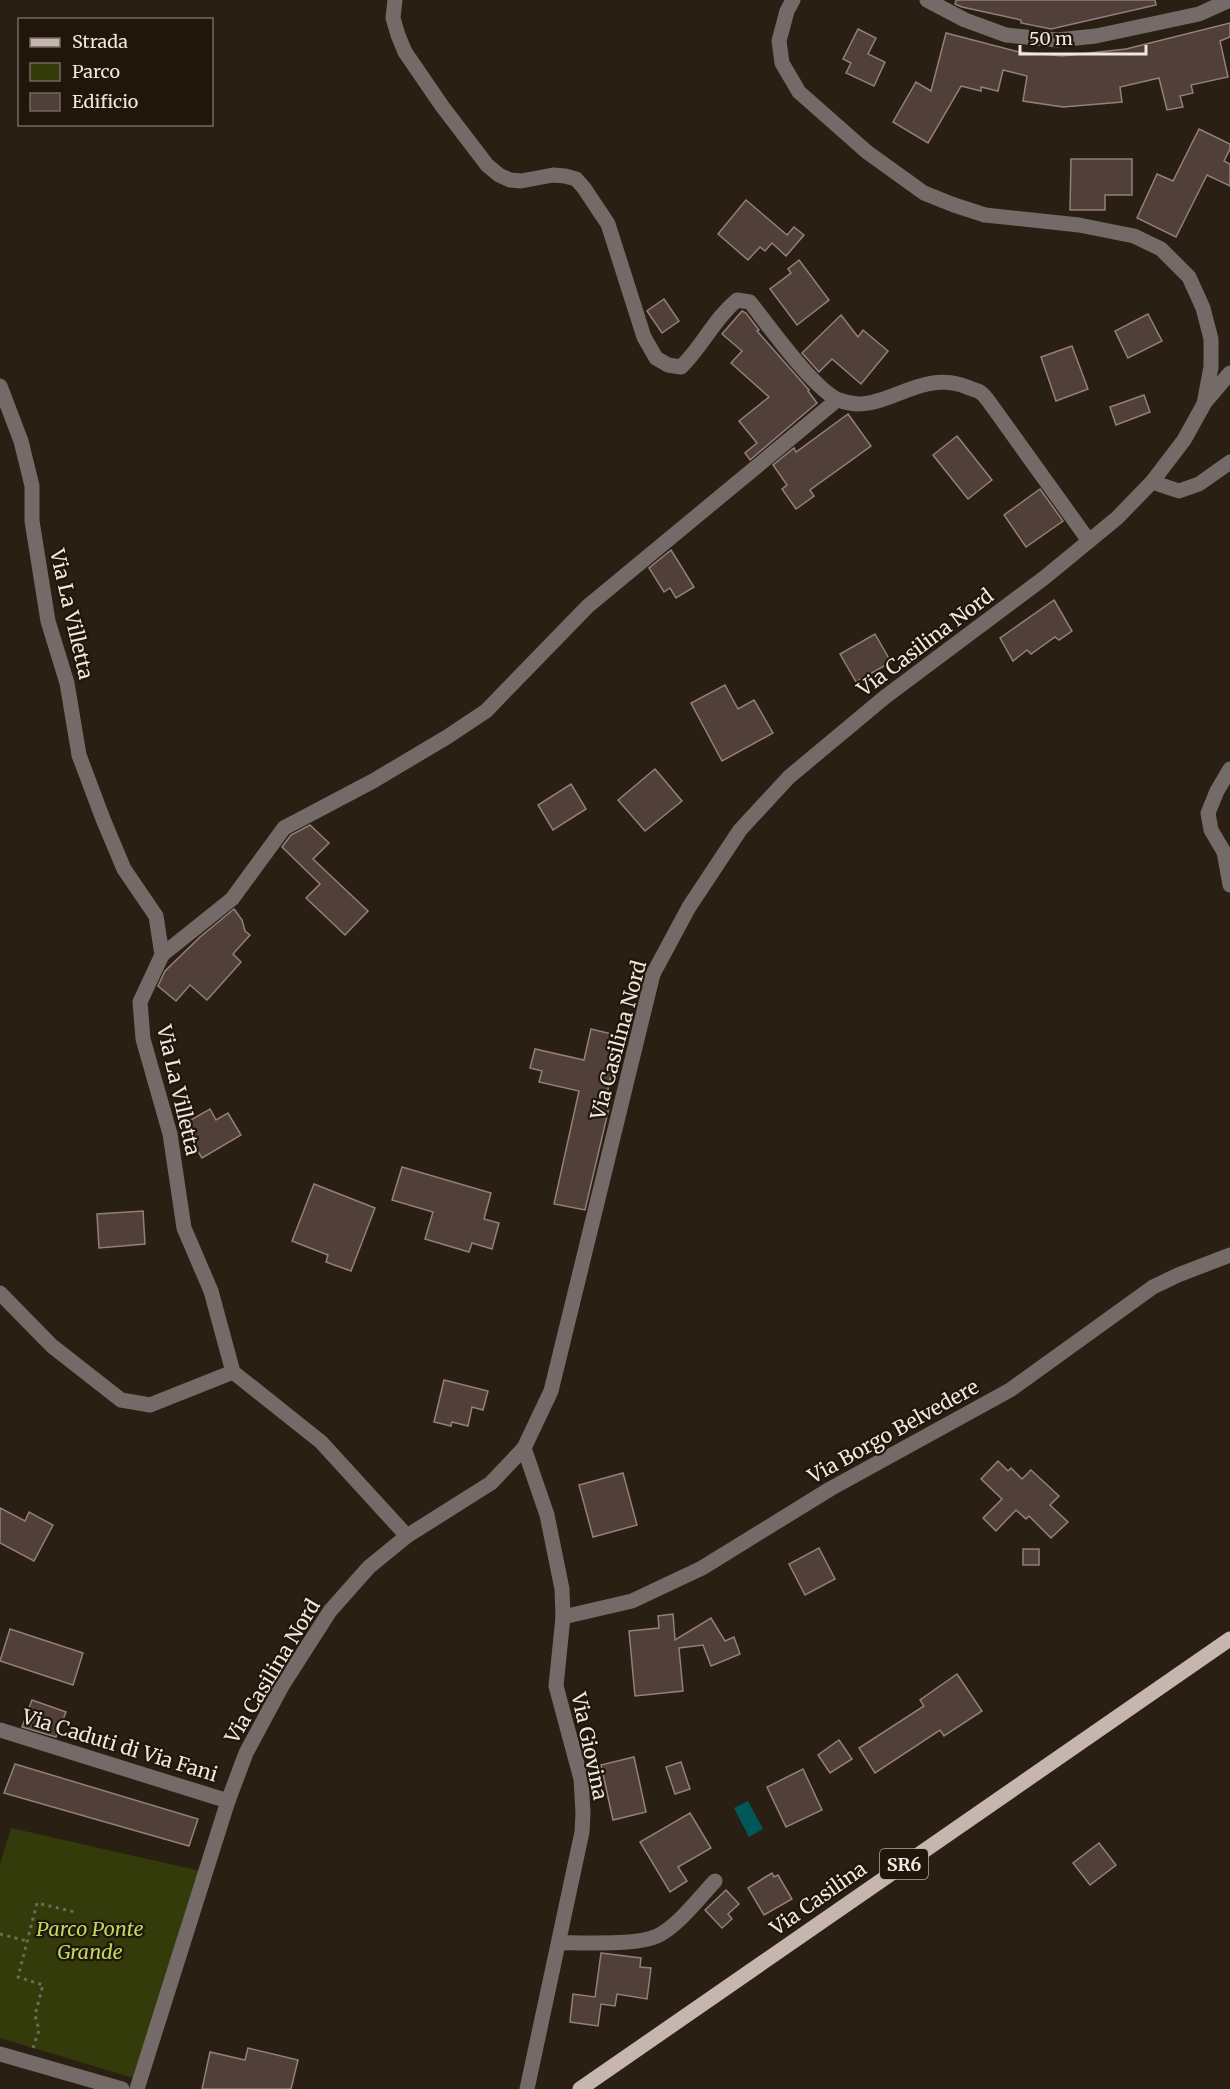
<svg xmlns="http://www.w3.org/2000/svg" width="1230" height="2089" viewBox="0 0 1230 2089" font-family="Merriweather,serif">
<rect width="100%" height="100%" fill="#2a1f13"/>
<polygon fill="#323b09" points="11,1828 205,1872 140,2080 0,2038 0,1864"/>
<polygon fill="#015858" points="748,1801 763,1829 749,1837 734,1808"/>
<g fill="#513f3a" stroke="#947f7a" stroke-width="1.5">
<polygon points="956,0 1155,0 1156,5 1051,29 1021,23 1021,20 962,7 955,4"/>
<polygon points="1230,23 1230,37 1220,41 1228,77 1191,85 1193,93 1180,96 1183,107 1167,110 1159,78 1120,87 1122,102 1063,107 1023,101 1027,76 1003,70 998,91 981,87 981,91 961,86 928,143 893,122 916,82 931,91 946,33 1019,52 1062,56 1126,49"/>
<polygon points="858,29 876,38 868,54 885,62 874,86 846,73 851,63 843,59"/>
<polygon points="1199,129 1230,144 1230,149 1224,161 1230,164 1230,186 1207,175 1176,237 1137,218 1157,174 1173,181"/>
<polygon points="1071,159 1132,159 1132,195 1105,195 1105,210 1070,210"/>
<polygon points="746,200 787,235 794,227 804,235 786,256 772,243 765,251 760,247 748,260 718,234"/>
<polygon points="799,260 829,300 797,325 770,289 791,273 788,269"/>
<polygon points="664,299 679,321 662,333 647,311"/>
<polygon points="742,311 746,313 759,330 757,331 809,390 808,391 817,403 750,460 745,453 757,443 739,421 769,397 731,363 742,351 722,334"/>
<polygon points="1148,314 1162,341 1128,358 1115,331"/>
<polygon points="841,315 858,337 863,330 888,351 861,384 832,359 819,372 802,353"/>
<polygon points="1072,346 1088,389 1056,401 1041,357"/>
<polygon points="1144,395 1150,412 1116,425 1110,407"/>
<polygon points="848,414 871,446 810,490 814,496 796,509 782,489 787,485 773,465 794,448 796,452"/>
<polygon points="957,436 992,480 968,499 933,455"/>
<polygon points="1040,489 1063,521 1026,547 1004,515"/>
<polygon points="671,550 694,587 676,598 670,588 664,592 649,568"/>
<polygon points="1054,600 1072,631 1059,640 1055,637 1031,654 1027,650 1013,661 1000,638"/>
<polygon points="875,634 891,662 856,682 840,654"/>
<polygon points="725,685 738,709 754,700 773,733 722,761 691,703"/>
<polygon points="655,769 682,801 645,831 618,800"/>
<polygon points="571,784 586,809 553,830 538,805"/>
<polygon points="310,825 329,843 313,859 368,911 345,935 306,898 320,884 282,847 291,835"/>
<polygon points="234,909 242,920 245,931 250,935 233,954 241,962 207,1000 190,985 176,1001 158,986 165,971 200,937"/>
<polygon points="591,1029 620,1036 606,1098 611,1099 585,1210 554,1204 579,1091 539,1082 542,1071 530,1068 535,1049 584,1060"/>
<polygon points="210,1109 216,1120 228,1113 241,1135 202,1158 182,1125"/>
<polygon points="402,1167 491,1193 484,1219 499,1223 492,1249 472,1243 469,1252 425,1239 433,1212 392,1200"/>
<polygon points="314,1184 375,1208 351,1271 326,1262 328,1255 292,1241"/>
<polygon points="143,1211 145,1244 99,1248 97,1214"/>
<polygon points="444,1380 488,1391 483,1410 472,1407 468,1426 452,1422 451,1426 434,1422"/>
<polygon points="998,1461 1008,1471 1011,1468 1022,1479 1031,1470 1059,1496 1050,1505 1068,1522 1051,1538 1029,1516 1026,1519 1016,1510 996,1531 983,1518 1002,1499 981,1479"/>
<polygon points="623,1473 637,1525 593,1537 579,1485"/>
<polygon points="0,1508 25,1521 29,1512 53,1525 34,1561 0,1543"/>
<polygon points="819,1548 835,1579 805,1595 789,1564"/>
<rect x="1023" y="1549" width="16" height="16"/>
<polygon points="673,1614 675,1640 711,1618 725,1641 734,1637 740,1654 711,1666 703,1645 679,1648 683,1691 635,1696 629,1631 659,1628 658,1616"/>
<polygon points="10,1629 83,1653 73,1685 0,1661"/>
<polygon points="957,1674 982,1711 944,1736 940,1730 875,1773 859,1748 924,1706 920,1700"/>
<polygon points="32,1700 66,1712 56,1737 22,1727"/>
<polygon points="839,1740 852,1759 830,1773 818,1755"/>
<polygon points="634,1757 646,1812 613,1820 601,1765"/>
<polygon points="681,1762 690,1789 675,1794 666,1767"/>
<polygon points="15,1764 198,1819 189,1846 4,1793"/>
<polygon points="803,1769 822,1810 786,1827 767,1787"/>
<polygon points="690,1813 711,1848 678,1867 687,1881 670,1892 640,1842"/>
<polygon points="1099,1843 1116,1865 1090,1885 1073,1863"/>
<polygon points="772,1873 774,1877 778,1875 792,1899 764,1915 748,1888"/>
<polygon points="726,1890 739,1904 728,1914 732,1919 722,1928 705,1910"/>
<polygon points="601,1953 641,1958 640,1967 651,1968 647,1999 617,1994 615,2006 601,2004 598,2026 570,2022 573,1994 595,1997"/>
<polygon points="248,2048 298,2060 291,2089 202,2089 210,2052 245,2060"/>
</g>
<g fill="none" stroke-linecap="round" stroke-linejoin="round">
<g stroke="#72695e" stroke-width="3" stroke-dasharray="3 4.5" stroke-linecap="butt">
<polyline points="0,1934 27,1941"/>
<polyline points="33,2048 39,2030 35,2015 43,1985 18,1977 37,1903 75,1912"/>
</g>
<g stroke="#746b68" stroke-width="15">
<path d="M395,0L393,18L398,35L405,52L442,106L487,165L499,175L510,180L521,181L553,175L565,176L576,179L584,188L608,224L644,337L656,358L668,365L681,367C702,347 714,319 737,300L750,302C768,325 815,391 839,400C883,418 916,367 967,387C971,389 977,390 980,392C986,396 991,405 995,410L1089,541"/>
<polyline points="927,0 965,20 1006,35 1057,40 1096,36 1199,14 1230,0"/>
<polyline points="0,386 21,441 32,486 32,521 48,621 67,683 79,755 103,819 124,869 156,916 162,955 140,1002 143,1039 170,1134 184,1228 211,1291 233,1372 321,1442 407,1536"/>
<polyline points="1206,401 1230,373"/>
<polyline points="1152,482 1179,491 1199,484 1230,462"/>
<polyline points="1230,769 1217,791 1208,813 1211,830 1224,852 1230,885"/>
<polyline points="162,955 232,899 284,828 373,781 447,737 486,711 588,606 837,400"/>
<polyline points="0,1293 52,1346 121,1400 150,1405 233,1372"/>
<polyline points="524,1448 547,1515 562,1589 563,1617 556,1686 581,1779 583,1813 582,1832 527,2089"/>
<polyline points="563,1617 632,1601 702,1568 830,1489 1010,1390 1153,1287 1178,1275 1230,1255"/>
<polyline points="0,1730 228,1801"/>
<path d="M560,1943C585,1942 636,1946 657,1936C678,1926 699,1898 715,1881"/>
<polyline points="0,2054 122,2089"/>
<polyline points="137,2089 228,1801 246,1753 282,1686 330,1611 369,1567 407,1536 491,1483 524,1448 551,1391 653,974 689,907 740,830 789,777 885,697 1044,578 1117,518 1152,482 1184,440 1204,404 1211,367 1211,339 1203,308 1189,277 1161,249 1134,236 1079,225 985,215 954,205 924,193 867,152 799,92 782,63 779,41 787,11 793,0"/>
</g>
<polyline stroke="#c7b5b0" stroke-width="15" points="580,2089 1230,1639"/>
</g>
<g text-anchor="middle" dominant-baseline="central" stroke-width="4.5" stroke-linejoin="round" paint-order="stroke">
<rect fill="#20160a" stroke="#b1a9a0" stroke-width="1.5" x="880" y="1849" width="48" height="30" rx="4.5"/>
<g font-size="18" font-weight="bold" fill="#efe8e0">
<text x="904" y="1864">SR6</text>
</g>
<g font-size="20" fill="#efe8e0" stroke="#20160a">
<text transform="translate(72 614) rotate(77)">Via La Villetta</text>
<text transform="translate(925 642) rotate(-37)">Via Casilina Nord</text>
<text transform="translate(618 1040) rotate(-75)">Via Casilina Nord</text>
<text transform="translate(179 1090) rotate(77)">Via La Villetta</text>
<text transform="translate(893 1431) rotate(-29)">Via Borgo Belvedere</text>
<text transform="translate(272 1671) rotate(-59)">Via Casilina Nord</text>
<text transform="translate(120 1745) rotate(17)">Via Caduti di Via Fani</text>
<text transform="translate(590 1746) rotate(78)">Via Giovina</text>
<text transform="translate(818 1898) rotate(-35)">Via Casilina</text>
</g>
<g font-size="20" font-style="italic" fill="#bfd860" stroke="#20160a">
<text x="90" y="1928">Parco Ponte<tspan x="90" dy="23">Grande</tspan></text>
</g>
</g>
<rect x="18" y="18" width="195" height="108" fill="#20160a" stroke="#736a60" stroke-width="1.5"/>
<rect x="30" y="38" width="30" height="9" fill="#c7b5b0" stroke="#736a60" stroke-width="1.5"/>
<text x="72" y="48" font-size="18" fill="#efe8e0">Strada</text>
<rect x="30" y="63" width="30" height="18" fill="#323b09" stroke="#736a60" stroke-width="1.5"/>
<text x="72" y="78" font-size="18" fill="#efe8e0">Parco</text>
<rect x="30" y="93" width="30" height="18" fill="#513f3a" stroke="#736a60" stroke-width="1.5"/>
<text x="72" y="108" font-size="18" fill="#efe8e0">Edificio</text>
<path d="M1020 45v9h126v-9" fill="none" stroke="#efe8e0" stroke-width="3"/>
<text x="1029" y="45" font-size="18" fill="#efe8e0" stroke="#20160a" stroke-width="4.5" paint-order="stroke">50 m</text>
</svg>
